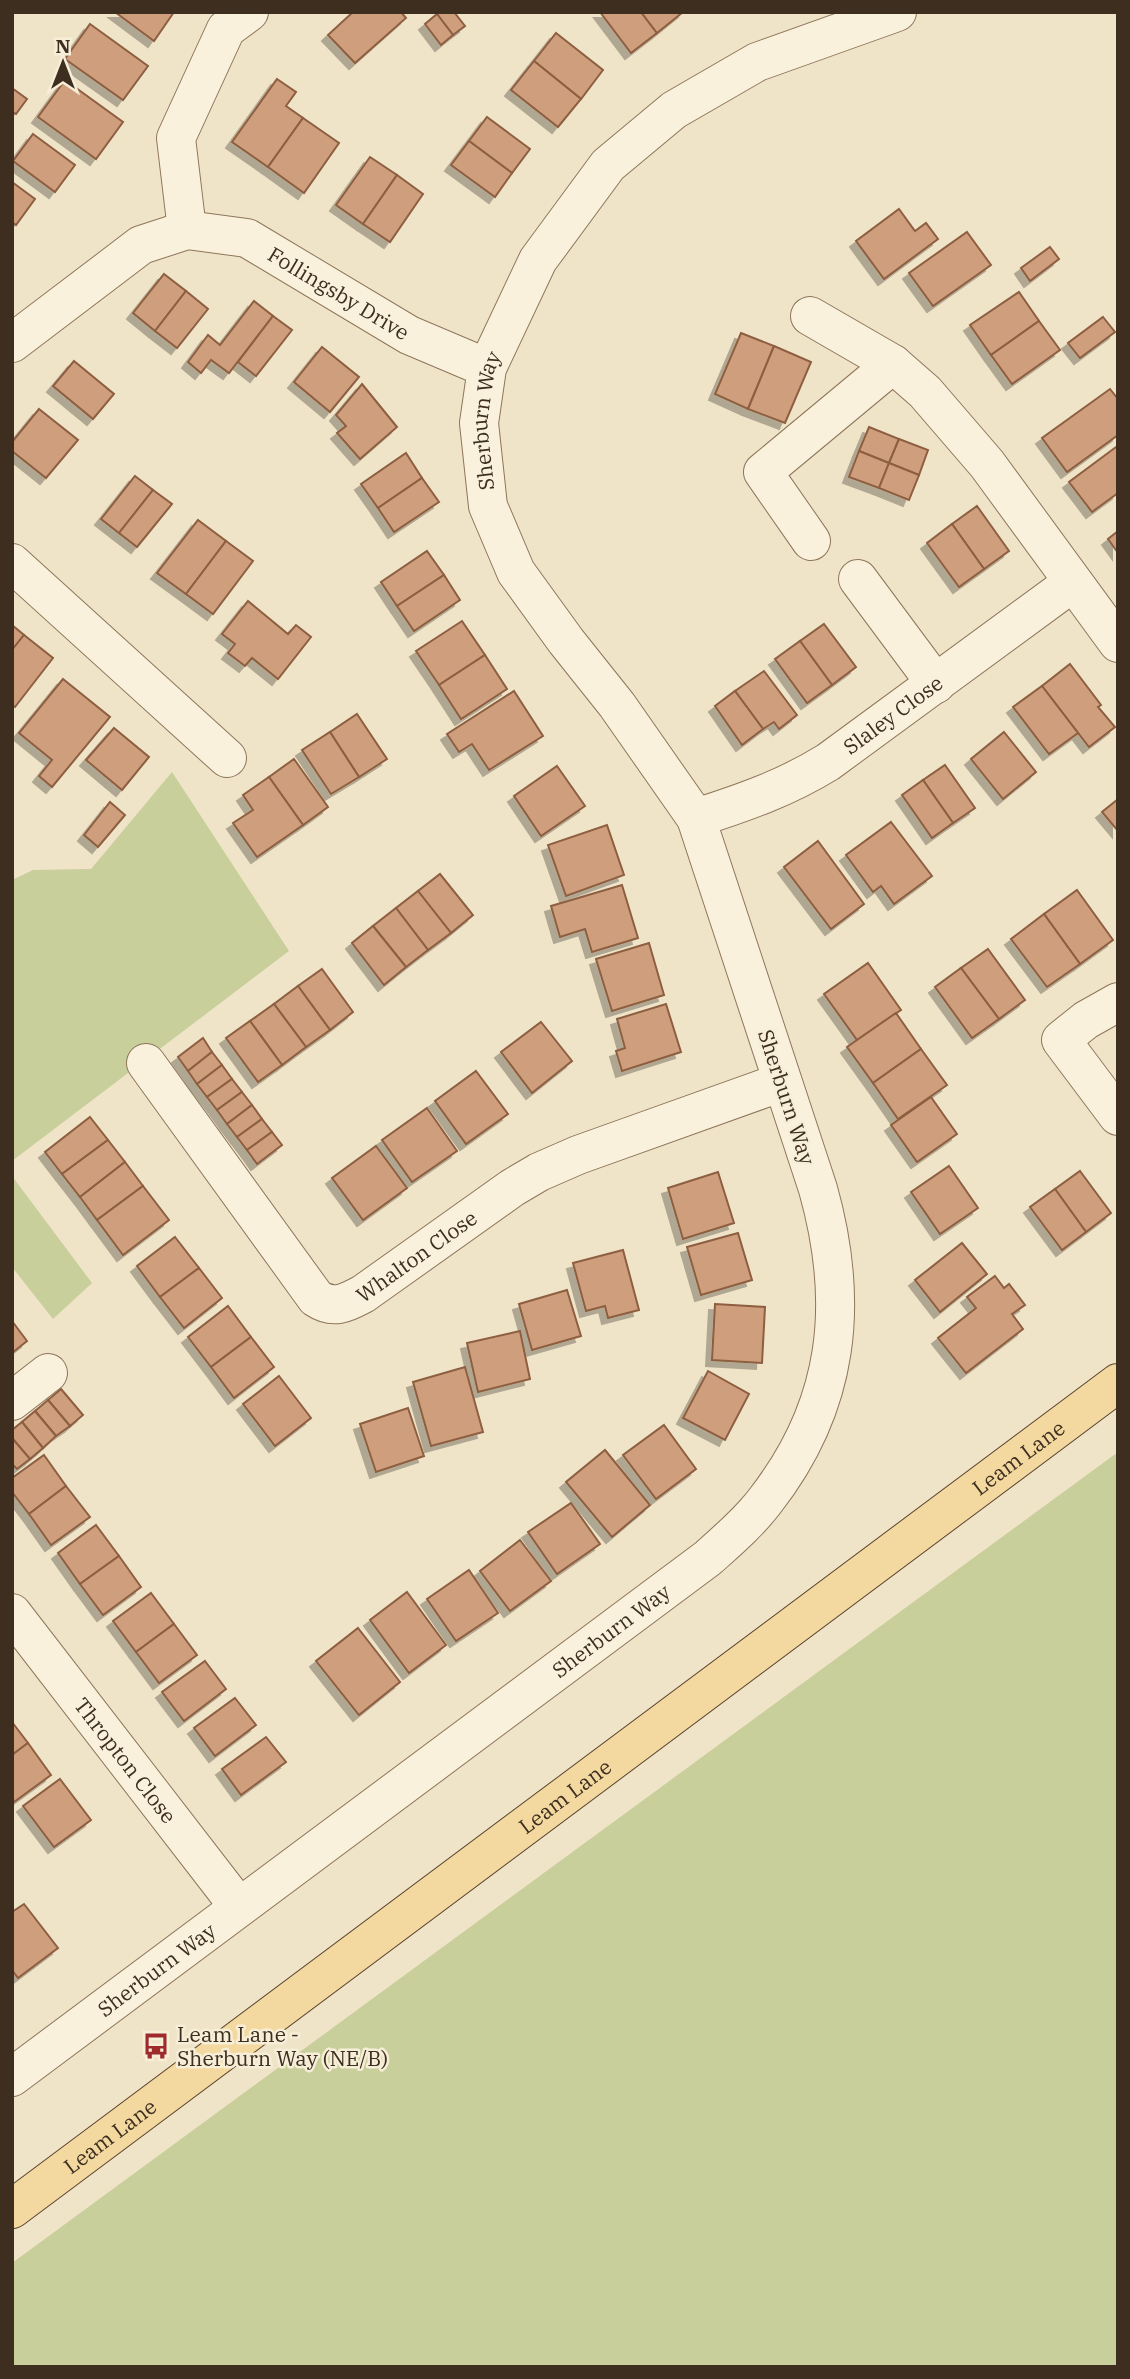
<svg xmlns="http://www.w3.org/2000/svg" width="1130" height="2379" viewBox="0 0 1130 2379" font-family="'IBM Plex Serif',serif">
<defs>
<filter id="shadow"><feDropShadow dx="-6" dy="6" stdDeviation="0" flood-color="#0004"/></filter>
</defs>
<rect width="100%" height="100%" fill="#f0e4c8"/>
<g fill="#c9cf9b">
<polygon points="172,772 289,951 12,1161 12,880 33,870 91,869"/>
<polygon points="12,1176 92,1283 53,1319 12,1267"/>
<polygon points="1118,1452 1118,2367 12,2367 12,2263"/>
</g>
<g fill="#cf9f7d" stroke="#8d5f41" stroke-width="2" filter="url(#shadow)">
<polygon points="115,12 174,12 154,41"/>
<polygon points="353,12 401,12 406,18 355,63 328,35"/>
<polygon points="440,12 454,12 465,26 453,35 437,14"/>
<polygon points="600,12 641,12 657,33 631,53"/>
<polygon points="641,12 683,12 657,33"/>
<polygon points="437,14 453,35 441,45 425,24"/>
<polygon points="90,24 148,66 123,100 65,59"/>
<polygon points="556,33 603,70 581,99 534,61"/>
<polygon points="534,61 581,99 558,127 511,90"/>
<polygon points="277,79 296,92 286,106 303,118 268,167 232,142"/>
<polygon points="65,80 123,122 96,159 38,117"/>
<polygon points="12,88 27,99 16,114 12,112"/>
<polygon points="487,117 530,149 512,173 469,141"/>
<polygon points="303,118 339,143 304,193 268,167"/>
<polygon points="33,134 75,165 55,192 13,161"/>
<polygon points="469,141 512,173 495,197 451,165"/>
<polygon points="370,157 397,175 363,224 336,205"/>
<polygon points="397,175 423,194 390,242 363,224"/>
<polygon points="12,182 35,199 16,225 12,222"/>
<polygon points="899,209 915,231 926,223 938,239 884,279 856,241"/>
<polygon points="967,232 991,265 933,306 909,273"/>
<polygon points="1050,247 1059,259 1030,281 1021,268"/>
<polygon points="164,274 186,291 155,331 133,313"/>
<polygon points="186,291 208,309 177,348 155,331"/>
<polygon points="1019,292 1039,321 991,355 970,325"/>
<polygon points="254,301 273,316 229,373 211,360 201,373 188,362 208,335 220,345"/>
<polygon points="273,316 292,330 256,376 238,362"/>
<polygon points="1103,317 1115,332 1080,358 1068,343"/>
<polygon points="1039,321 1060,350 1012,384 991,355"/>
<polygon points="741,333 774,346 748,409 715,394"/>
<polygon points="774,346 811,362 785,423 748,409"/>
<polygon points="322,347 359,377 330,412 294,382"/>
<polygon points="74,361 114,394 93,419 53,386"/>
<polygon points="362,384 397,427 360,459 337,433 346,426 336,415"/>
<polygon points="1110,389 1118,399 1118,435 1067,472 1042,438"/>
<polygon points="39,409 78,440 46,478 12,451 12,442"/>
<polygon points="869,427 899,439 889,463 859,451"/>
<polygon points="899,439 928,450 919,475 889,463"/>
<polygon points="1116,447 1118,449 1118,493 1092,512 1069,482"/>
<polygon points="859,451 889,463 879,488 849,477"/>
<polygon points="406,453 422,478 378,508 361,484"/>
<polygon points="889,463 919,475 909,500 879,488"/>
<polygon points="135,476 153,490 119,533 101,519"/>
<polygon points="422,478 439,502 394,532 378,508"/>
<polygon points="153,490 172,504 137,547 119,533"/>
<polygon points="977,506 1009,551 984,569 952,524"/>
<polygon points="198,520 226,541 186,594 157,573"/>
<polygon points="952,524 984,569 959,587 927,543"/>
<polygon points="1118,531 1118,553 1108,539"/>
<polygon points="226,541 253,561 213,614 186,594"/>
<polygon points="427,551 444,575 397,606 381,582"/>
<polygon points="444,575 460,600 414,631 397,606"/>
<polygon points="248,601 288,634 296,625 311,637 278,679 252,658 245,666 228,653 235,644 222,634"/>
<polygon points="462,621 485,655 439,685 416,651"/>
<polygon points="824,624 856,667 832,685 800,641"/>
<polygon points="12,625 24,635 12,650"/>
<polygon points="24,635 53,658 15,707 12,705 12,650"/>
<polygon points="800,641 832,685 807,703 775,659"/>
<polygon points="485,655 507,689 461,719 439,685"/>
<polygon points="1070,664 1101,705 1098,707 1115,727 1089,747 1042,686"/>
<polygon points="764,671 797,715 779,729 774,722 763,729 735,691"/>
<polygon points="63,679 110,717 52,787 39,776 52,760 19,733"/>
<polygon points="1042,686 1078,733 1049,754 1013,707"/>
<polygon points="514,691 543,736 489,770 472,744 459,752 447,734"/>
<polygon points="735,691 763,729 742,745 715,706"/>
<polygon points="357,714 387,759 359,777 330,732"/>
<polygon points="114,728 149,757 122,790 86,760"/>
<polygon points="330,732 359,777 331,794 302,750"/>
<polygon points="1004,732 1036,772 1003,799 971,759"/>
<polygon points="294,759 328,807 303,825 269,777"/>
<polygon points="945,765 975,808 953,823 923,780"/>
<polygon points="557,766 585,806 541,836 514,796"/>
<polygon points="269,777 303,825 257,857 233,823 253,810 243,795"/>
<polygon points="923,780 953,823 932,838 902,795"/>
<polygon points="1118,799 1118,831 1102,812"/>
<polygon points="110,802 125,815 98,847 84,835"/>
<polygon points="891,822 932,876 894,904 881,886 873,892 846,855"/>
<polygon points="607,825 624,875 566,896 548,845"/>
<polygon points="818,841 864,904 831,929 784,867"/>
<polygon points="440,874 473,915 451,933 418,891"/>
<polygon points="622,885 638,938 592,952 585,929 560,937 551,906"/>
<polygon points="1077,890 1113,940 1080,964 1044,914"/>
<polygon points="418,891 451,933 428,950 396,908"/>
<polygon points="396,908 428,950 406,967 373,926"/>
<polygon points="1044,914 1080,964 1047,987 1011,939"/>
<polygon points="373,926 406,967 384,985 352,943"/>
<polygon points="649,943 664,995 612,1011 596,959"/>
<polygon points="988,949 1025,1000 999,1019 961,968"/>
<polygon points="868,963 901,1010 857,1040 824,994"/>
<polygon points="961,968 999,1019 972,1038 935,987"/>
<polygon points="322,969 353,1012 330,1030 298,986"/>
<polygon points="298,986 330,1030 306,1047 274,1004"/>
<polygon points="274,1004 306,1047 282,1065 250,1021"/>
<polygon points="666,1004 681,1052 622,1071 616,1051 625,1048 617,1019"/>
<polygon points="896,1013 921,1049 873,1083 847,1047"/>
<polygon points="250,1021 282,1065 258,1082 226,1038"/>
<polygon points="541,1022 572,1061 532,1093 501,1052"/>
<polygon points="203,1038 212,1052 188,1071 178,1057"/>
<polygon points="921,1049 947,1085 898,1119 873,1083"/>
<polygon points="212,1052 222,1065 197,1084 188,1071"/>
<polygon points="222,1065 232,1079 207,1097 197,1084"/>
<polygon points="476,1071 508,1114 466,1144 435,1101"/>
<polygon points="232,1079 242,1092 217,1110 207,1097"/>
<polygon points="242,1092 252,1105 227,1124 217,1110"/>
<polygon points="931,1097 957,1134 917,1162 891,1125"/>
<polygon points="252,1105 262,1119 237,1137 227,1124"/>
<polygon points="427,1108 457,1151 412,1182 382,1140"/>
<polygon points="90,1117 108,1140 62,1174 45,1152"/>
<polygon points="262,1119 272,1132 247,1150 237,1137"/>
<polygon points="272,1132 282,1145 257,1164 247,1150"/>
<polygon points="108,1140 125,1162 80,1197 62,1174"/>
<polygon points="376,1146 407,1188 363,1220 332,1178"/>
<polygon points="125,1162 143,1186 97,1220 80,1197"/>
<polygon points="949,1166 978,1208 940,1234 911,1192"/>
<polygon points="1080,1171 1111,1213 1086,1232 1055,1189"/>
<polygon points="718,1172 734,1223 683,1239 668,1188"/>
<polygon points="143,1186 169,1220 123,1255 97,1220"/>
<polygon points="1055,1189 1086,1232 1062,1250 1030,1207"/>
<polygon points="738,1233 752,1280 701,1295 687,1247"/>
<polygon points="175,1237 199,1268 160,1297 137,1266"/>
<polygon points="962,1243 987,1274 940,1312 915,1280"/>
<polygon points="623,1250 639,1310 608,1318 605,1306 586,1311 573,1263"/>
<polygon points="199,1268 222,1298 184,1328 160,1297"/>
<polygon points="995,1276 1004,1288 1009,1284 1025,1305 1012,1314 1023,1329 966,1373 938,1338 976,1308 967,1297"/>
<polygon points="567,1290 581,1336 532,1350 519,1304"/>
<polygon points="715,1304 765,1307 762,1363 712,1360"/>
<polygon points="228,1306 251,1337 211,1367 188,1337"/>
<polygon points="12,1321 27,1341 12,1353"/>
<polygon points="520,1331 530,1379 478,1392 467,1343"/>
<polygon points="251,1337 274,1367 234,1398 211,1367"/>
<polygon points="465,1367 483,1432 431,1446 413,1382"/>
<polygon points="708,1371 749,1394 725,1440 683,1418"/>
<polygon points="279,1376 311,1418 275,1446 243,1404"/>
<polygon points="61,1389 83,1415 70,1426 48,1400"/>
<polygon points="48,1400 70,1426 56,1436 35,1411"/>
<polygon points="408,1408 424,1456 376,1472 360,1424"/>
<polygon points="35,1411 56,1436 43,1448 22,1422"/>
<polygon points="22,1422 43,1448 30,1459 12,1438 12,1430"/>
<polygon points="664,1425 696,1469 656,1499 623,1455"/>
<polygon points="12,1438 30,1459 17,1469 12,1464"/>
<polygon points="605,1450 650,1505 612,1537 566,1482"/>
<polygon points="44,1455 66,1486 29,1514 12,1492 12,1478"/>
<polygon points="66,1486 90,1517 51,1545 29,1514"/>
<polygon points="571,1503 600,1544 557,1574 528,1532"/>
<polygon points="96,1525 119,1556 80,1584 58,1553"/>
<polygon points="520,1540 551,1581 510,1611 480,1571"/>
<polygon points="119,1556 141,1587 103,1615 80,1584"/>
<polygon points="469,1570 498,1613 456,1641 427,1599"/>
<polygon points="407,1592 446,1645 409,1673 370,1620"/>
<polygon points="151,1593 174,1624 136,1652 113,1621"/>
<polygon points="174,1624 197,1655 159,1683 136,1652"/>
<polygon points="358,1628 400,1682 359,1715 316,1661"/>
<polygon points="205,1661 226,1689 184,1721 162,1692"/>
<polygon points="235,1698 256,1725 215,1756 194,1728"/>
<polygon points="12,1722 28,1743 12,1755"/>
<polygon points="266,1737 286,1762 241,1795 222,1769"/>
<polygon points="28,1743 51,1775 14,1802 12,1799 12,1755"/>
<polygon points="60,1779 91,1820 54,1847 23,1806"/>
<polygon points="24,1904 58,1948 18,1978 12,1970 12,1912"/>
</g>
<g fill="none" stroke-linecap="round" stroke-linejoin="round">
<g stroke="#8d765c" stroke-width="40">
<g id="minor">
<polyline points="187,230 176,138 226,29 249,12"/>
<polyline points="810,316 893,364 925,392 987,464 1118,643"/>
<path id="s1" d="M12,343L141,245L187,230L247,238L409,335L487,368"/>
<polyline points="811,541 763,472 893,364"/>
<polyline points="12,563 227,758"/>
<polyline points="858,579 936,684"/>
<path id="s2" d="M696,818C743,803 786,788 828,762L1072,583"/>
<polyline points="1118,1002 1086,1020 1061,1040 1118,1116"/>
<path id="s3" d="M146,1063L316,1298C334,1310 346,1303 363,1294L512,1188L539,1172L578,1155L782,1082"/>
<polyline points="12,1401 48,1373"/>
<path id="s4" d="M12,1613L239,1907"/>
<path id="s5" d="M12,2077L708,1558C728,1540 749,1522 765,1501C840,1405 850,1303 818,1189L696,818L617,705L566,641L516,572L488,506L479,423L487,368L538,260L608,165L674,110L757,62L897,12"/>
</g>
</g>
<g stroke="#5b4430" stroke-width="40">
<g id="major">
<path id="s6" d="M12,2209L1118,1383"/>
</g>
</g>
<use href="#minor" stroke="#faf1dc" stroke-width="38"/>
<use href="#major" stroke="#f3d9a0" stroke-width="38"/>
</g>
<defs>
<g id="bus-bare" transform="scale(2.1)"><path d="M-5-6H5V4H4V6H2V4H-2V6H-4V4H-5ZM-3.5-4V0h7V-4ZM-3.5 1.2v1.5H-2V1.2ZM2 1.2v1.5H3.5V1.2Z" fill="#9e2a2b" stroke="#f7eed8" stroke-width="2.5" paint-order="stroke"/></g>
</defs>
<g fill-rule="evenodd">
<use href="#bus-bare" x="156" y="2046"/>
</g>
<g text-anchor="middle" dominant-baseline="central" stroke-width="5" stroke-linejoin="round" paint-order="stroke">
<g font-size="21" fill="#3d2e20" stroke="#f7eed8">
<text stroke="none"><textPath href="#s1" startOffset="378">Follingsby Drive</textPath></text>
<text stroke="none"><textPath href="#s5" startOffset="2132">Sherburn Way</textPath></text>
<text stroke="none"><textPath href="#s2" startOffset="224">Slaley Close</textPath></text>
<text transform="translate(787 1097) rotate(72)">Sherburn Way</text>
<text stroke="none"><textPath href="#s3" startOffset="406">Whalton Close</textPath></text>
<text stroke="none"><textPath href="#s6" startOffset="1256">Leam Lane</textPath></text>
<text stroke="none"><textPath href="#s5" startOffset="747">Sherburn Way</textPath></text>
<text stroke="none"><textPath href="#s4" startOffset="186">Thropton Close</textPath></text>
<text stroke="none"><textPath href="#s6" startOffset="690">Leam Lane</textPath></text>
<text stroke="none"><textPath href="#s5" startOffset="180">Sherburn Way</textPath></text>
<text stroke="none"><textPath href="#s6" startOffset="122">Leam Lane</textPath></text>
</g>
<g font-size="21" fill="#3d2e20" stroke="#f7eed8" text-anchor="start">
<text x="177" y="2034">Leam Lane -<tspan x="177" dy="24">Sherburn Way (NE/B)</tspan></text>
</g>
</g>
<rect width="1130" height="2379" fill="none" stroke="#3d2e20" stroke-width="28"/>
<g transform="translate(63 63)" stroke="#f7eed8" stroke-width="5" paint-order="stroke">
<path d="M0-5L12 26L0 18L-12 26Z" fill="#3d2e20"/>
<text y="-10" font-size="19" font-weight="bold" text-anchor="middle" fill="#3d2e20">N</text>
</g>
</svg>
